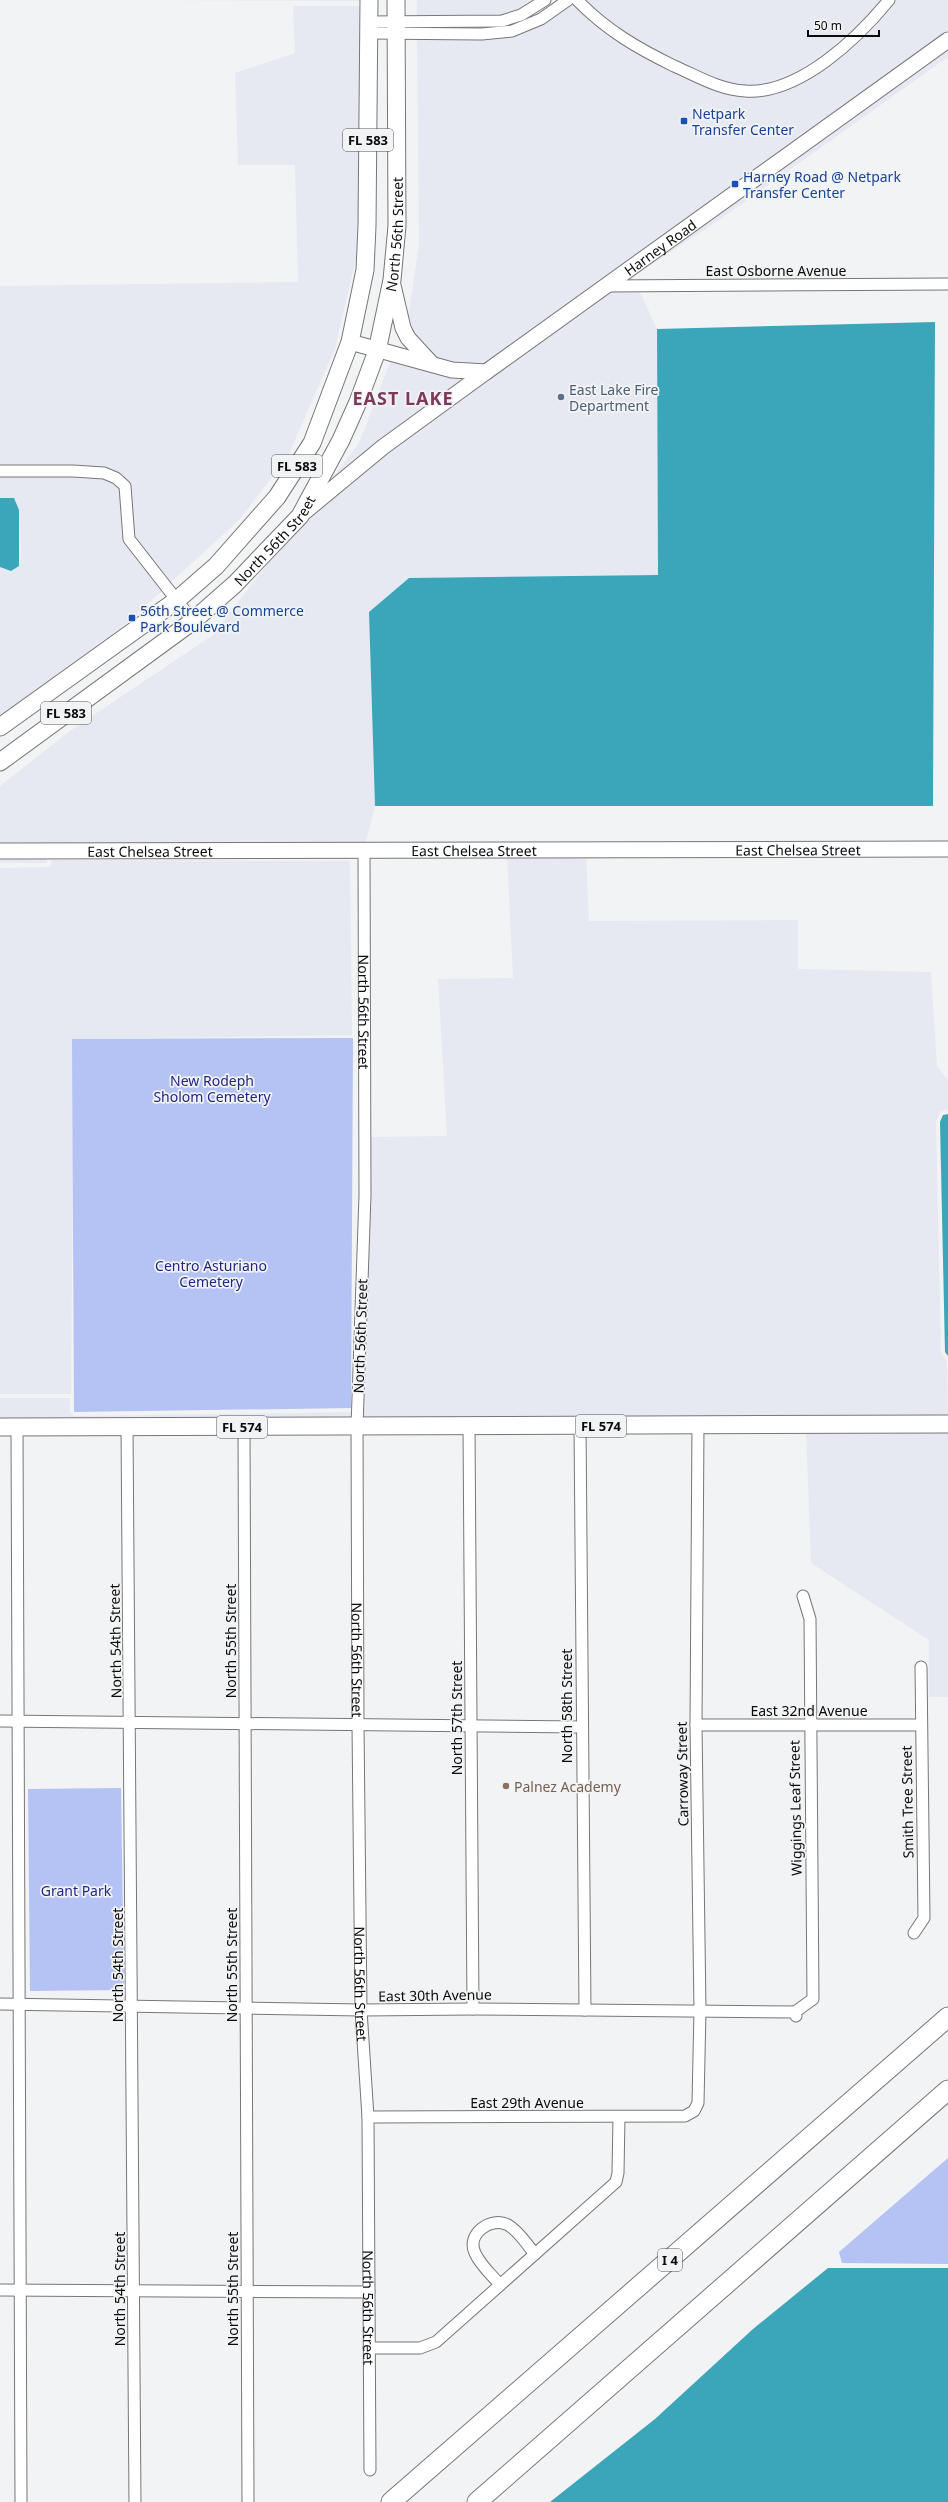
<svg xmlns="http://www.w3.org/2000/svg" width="948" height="2502" viewBox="0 0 948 2502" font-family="'Noto Sans',sans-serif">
<rect width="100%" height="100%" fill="#f2f3f4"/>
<g fill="#e6e9f2">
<polygon points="132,0 361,0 361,1"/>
<polygon points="417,0 535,0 519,10 502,16 417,17"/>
<polygon points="584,0 883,0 869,16 817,60 788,78 765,86 745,86 724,82 645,47 621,33"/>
<polygon points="896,0 948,0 948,33 484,367 453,365 434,359 412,335 408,317 419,245 417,39 482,40 512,37 543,24 572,3 593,25 616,42 641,57 721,92 744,97 765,97 792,88 822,69 876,25"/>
<polygon points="293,6 361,6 362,232 335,349 288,456 240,519 170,583 134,537 128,482 120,474 105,468 0,466 0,286 298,282 295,165 238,165 235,73 295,53"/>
<polygon points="948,46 948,57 719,220 633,277 657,329 658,575 409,578 369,612 375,806 365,845 0,845 0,786 70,731 213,635 291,533 386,451"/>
<polygon points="391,360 470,377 324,489 359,443"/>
<polygon points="0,476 73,477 103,478 114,483 120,489 125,540 163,590 122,627 0,715 0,567 11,571 19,566 21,555 19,510 14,498 0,498"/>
<polygon points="586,855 589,921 798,920 798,969 931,972 937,1066 948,1080 948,1109 940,1112 936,1122 941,1352 947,1362 948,1419 362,1422 370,1137 447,1136 438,979 513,978 507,856"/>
<polygon points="0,856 47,858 47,863 0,863"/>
<polygon points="51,860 350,861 352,1035 74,1039 71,1394 0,1394 0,868 51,867"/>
<polygon points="0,1398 70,1398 70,1412 74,1416 352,1412 352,1422 0,1421"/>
<polygon points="806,1430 948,1430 948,1697 929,1697 929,1640 811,1563"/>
</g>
<g fill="#b4c2f4">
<polygon points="353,1038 351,1408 74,1412 72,1039"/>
<polygon points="121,1788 124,1990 30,1991 28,1789"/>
<polygon points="948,2158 948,2264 842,2263 839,2252"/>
</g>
<g fill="#3ba6b9">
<polygon points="935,322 933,806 375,806 369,612 409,578 658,575 657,329"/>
<polygon points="0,498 14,498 19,510 19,566 11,571 0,567"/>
<polygon points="948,1114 948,1356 945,1352 940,1122 943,1115"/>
<polygon points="828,2268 948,2268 948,2502 550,2502 655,2419 753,2329"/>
</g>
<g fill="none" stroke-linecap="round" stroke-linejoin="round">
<g stroke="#777779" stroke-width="13">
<g id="street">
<path d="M577,0C606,30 637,48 674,66C697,76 720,90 745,91C799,95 858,38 889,0"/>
<polyline points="369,22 502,21 521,15 545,0"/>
<polyline points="369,33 482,34 512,31 541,19 568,0"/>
<polyline points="604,286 948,284"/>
<polyline points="0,471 73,471 104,473 116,478 125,486 129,539 193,621"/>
<path id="s1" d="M364,851L365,1195L357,1427L358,1724L361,2010L368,2117L370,2470"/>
<polyline points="580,1426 585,2010"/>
<polyline points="17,1427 21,2502"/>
<polyline points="127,1427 135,2502"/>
<polyline points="244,1427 248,2502"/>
<polyline points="469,1427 473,2009"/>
<polyline points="0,1721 581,1727"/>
<polyline points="696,1725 921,1725"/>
<polyline points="914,1933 924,1918 921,1667"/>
<polyline points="0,2004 361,2010 473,2009 795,2012 796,2016"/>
<polyline points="795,2012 813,1999 810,1619 803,1596"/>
<polyline points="368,2117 685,2116 694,2111 698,2103 700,2010 696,1725 698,1425"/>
<path d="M500,2285C493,2276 480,2265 475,2253C466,2234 491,2216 508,2225C519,2231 527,2245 535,2254"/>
<polyline points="0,2290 369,2292"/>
<polyline points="369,2348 420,2348 436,2342 616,2182 618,2173 619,2117"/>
</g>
</g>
<g stroke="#777779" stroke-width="17">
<g id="secondary">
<polyline points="392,281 403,328 408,338 432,364"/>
<path id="s2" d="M350,342L452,370L486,372L948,40"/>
<polyline points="302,514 383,447 486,372"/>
<path id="s3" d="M0,851L948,849"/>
</g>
</g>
<g stroke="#777779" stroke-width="19">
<g id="primary">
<polyline points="0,727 177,600 216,566 277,497 312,443 350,342 365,270 367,226 369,0"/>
<path id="s4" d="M0,762L193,621L235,584L300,516L341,440L358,402L377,351L392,280L397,226L396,0"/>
<polyline points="0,1427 948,1424"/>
</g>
</g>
<g stroke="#777779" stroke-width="21">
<g id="highway">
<polyline points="391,2502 948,2017"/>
<polyline points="477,2502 948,2090"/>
</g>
</g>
<use href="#street" stroke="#fff" stroke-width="11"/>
<use href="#secondary" stroke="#fff" stroke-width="15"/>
<use href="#primary" stroke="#fff" stroke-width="17"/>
<use href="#highway" stroke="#fff" stroke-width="19"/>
</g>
<g fill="#1a4fb4" stroke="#f2f3f4" stroke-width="1.5">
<rect x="680" y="117" width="8" height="8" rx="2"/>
<rect x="731" y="180" width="8" height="8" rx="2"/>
<rect x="128" y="614" width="8" height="8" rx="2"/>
</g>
<circle fill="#5c6f8a" stroke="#f2f3f4" stroke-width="1.5" cx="561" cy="397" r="4"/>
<circle fill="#8d6e63" stroke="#f2f3f4" stroke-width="1.5" cx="506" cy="1786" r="4"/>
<g text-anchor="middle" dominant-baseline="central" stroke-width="3.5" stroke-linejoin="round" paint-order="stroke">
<g fill="#f2f3f4" stroke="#505152" stroke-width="1">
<rect x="343" y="129" width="50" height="22" rx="3"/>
<rect x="272" y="455" width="50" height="22" rx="3"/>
<rect x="41" y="702" width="50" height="22" rx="3"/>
<rect x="576" y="1415" width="50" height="22" rx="3"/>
<rect x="217" y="1416" width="50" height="22" rx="3"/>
<rect x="658" y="2249" width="24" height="22" rx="3"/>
</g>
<g font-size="13" font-weight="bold" fill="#0b0b0c">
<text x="368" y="140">FL 583</text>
<text x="297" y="466">FL 583</text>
<text x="66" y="713">FL 583</text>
<text x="601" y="1426">FL 574</text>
<text x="242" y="1427">FL 574</text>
<text x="670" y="2260">I 4</text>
</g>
<g font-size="14" fill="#164399" stroke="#f2f3f4" text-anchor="start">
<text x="692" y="113">Netpark<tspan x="692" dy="16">Transfer Center</tspan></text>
<text x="743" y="176">Harney Road @ Netpark<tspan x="743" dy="16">Transfer Center</tspan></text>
<text x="140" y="610">56th Street @ Commerce<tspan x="140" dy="16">Park Boulevard</tspan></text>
</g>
<g font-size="14" fill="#0b0b0c" stroke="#f2f3f4">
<text stroke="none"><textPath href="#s4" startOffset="690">North 56th Street</textPath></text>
<text stroke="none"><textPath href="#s2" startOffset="354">Harney Road</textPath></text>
<text x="776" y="270">East Osborne Avenue</text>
<text stroke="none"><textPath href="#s4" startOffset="354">North 56th Street</textPath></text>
<text stroke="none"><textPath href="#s3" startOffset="798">East Chelsea Street</textPath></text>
<text stroke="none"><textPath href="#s3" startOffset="474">East Chelsea Street</textPath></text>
<text stroke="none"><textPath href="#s3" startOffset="150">East Chelsea Street</textPath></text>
<text stroke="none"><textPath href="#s1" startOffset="161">North 56th Street</textPath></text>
<text transform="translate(360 1336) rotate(-88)">North 56th Street</text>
<text transform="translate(115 1641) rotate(-91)">North 54th Street</text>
<text transform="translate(230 1641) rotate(-90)">North 55th Street</text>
<text stroke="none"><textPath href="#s1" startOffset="809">North 56th Street</textPath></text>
<text transform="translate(566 1706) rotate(-90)">North 58th Street</text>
<text x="809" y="1710">East 32nd Avenue</text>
<text transform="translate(456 1718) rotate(-90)">North 57th Street</text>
<text transform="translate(682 1774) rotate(-91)">Carroway Street</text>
<text transform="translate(907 1802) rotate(-91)">Smith Tree Street</text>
<text transform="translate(795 1808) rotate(-91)">Wiggings Leaf Street</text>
<text transform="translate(117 1965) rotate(-90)">North 54th Street</text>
<text transform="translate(231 1965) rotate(-90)">North 55th Street</text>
<text stroke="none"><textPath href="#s1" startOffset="1133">North 56th Street</textPath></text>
<text transform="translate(435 1995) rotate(-1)">East 30th Avenue</text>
<text x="527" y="2102">East 29th Avenue</text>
<text transform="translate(119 2289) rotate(-90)">North 54th Street</text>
<text transform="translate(232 2289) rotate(-90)">North 55th Street</text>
<text stroke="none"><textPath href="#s1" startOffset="1457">North 56th Street</textPath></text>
</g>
<g font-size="14" fill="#4e5e75" stroke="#f2f3f4" text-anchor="start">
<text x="569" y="389">East Lake Fire<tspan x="569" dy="16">Department</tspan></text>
</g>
<g font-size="14" fill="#212684" stroke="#f2f3f4">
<text x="212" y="1080">New Rodeph<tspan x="212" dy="16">Sholom Cemetery</tspan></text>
<text x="211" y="1265">Centro Asturiano<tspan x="211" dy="16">Cemetery</tspan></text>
<text x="76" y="1890">Grant Park</text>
</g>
<g font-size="14" fill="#785e54" stroke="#f2f3f4" text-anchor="start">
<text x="514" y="1786">Palnez Academy</text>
</g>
<g font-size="18" font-weight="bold" letter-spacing="1" fill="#7c3959" stroke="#f2f3f4">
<text x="403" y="398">EAST LAKE</text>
</g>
</g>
<path d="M808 30v6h71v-6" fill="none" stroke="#0b0b0c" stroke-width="2"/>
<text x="814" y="30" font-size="12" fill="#0b0b0c" stroke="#f2f3f4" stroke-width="3" paint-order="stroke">50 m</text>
</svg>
